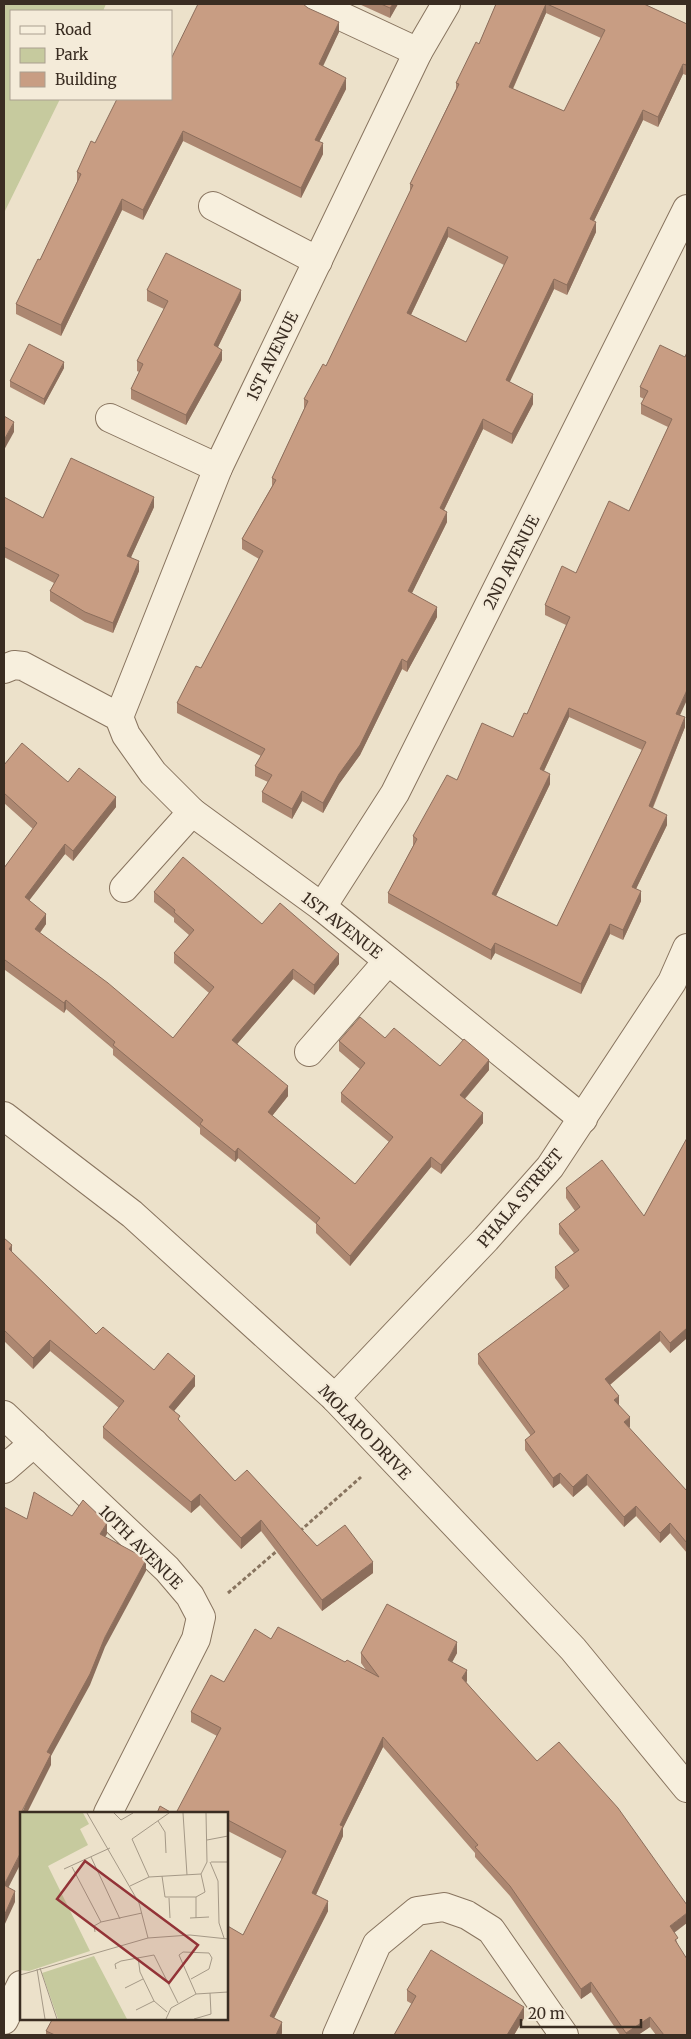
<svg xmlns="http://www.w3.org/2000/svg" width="691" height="2039" viewBox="0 0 691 2039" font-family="Merriweather,serif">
<rect width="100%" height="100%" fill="#ece1ca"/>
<polygon fill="#c6ca9e" points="4,4 106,4 103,11 11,11 11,99 60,99 4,213"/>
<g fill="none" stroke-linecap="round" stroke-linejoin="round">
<g stroke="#88745f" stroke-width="30">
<g id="minor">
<polyline points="315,4 418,52"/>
<polyline points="213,206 318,261"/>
<polyline points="110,418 218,468"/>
<polyline points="4,669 14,665 23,666 119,717 126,735 153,773 192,812 322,907 583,1119"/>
<polyline points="119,717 218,468 418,52 446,4"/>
<polyline points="124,888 192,812"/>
<polyline points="322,907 395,793 687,209"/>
<polyline points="309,1052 388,961"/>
<polyline points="4,1116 132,1214 335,1398 573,1649 687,1788"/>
<polyline points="335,1398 486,1239 550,1167 672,982 687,948"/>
<polyline points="4,1415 167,1569 190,1596 201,1617 196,1639 108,1813"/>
<polyline points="4,1469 34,1443"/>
<polyline points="4,2020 21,1985"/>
<polyline points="337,2035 377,1944 417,1911 444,1907 467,1915 491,1930 564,2035"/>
</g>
</g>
<g stroke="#88745f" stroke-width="3" stroke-dasharray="4 2.5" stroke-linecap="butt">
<polyline points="300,1531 361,1477"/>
<polyline points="228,1593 278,1550"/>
</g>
<use href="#minor" stroke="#f7efdd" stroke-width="28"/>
</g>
<g fill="#ac8771" fill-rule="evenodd">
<polygon points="359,4 398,4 390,18"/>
<path d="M496,4H644L687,24L686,75L683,74L658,127L643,120L594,221L596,232L567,295L554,289L509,382L533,404L512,444L483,429L444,510L447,522L412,593L437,617L407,672L402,669L360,755L339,784L323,813L302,801L292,819L262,802V792L268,782L255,776V766L261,756L177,713V703L201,668L259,559L242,549V539L272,486V478L304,409V399L326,366L410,193V184L456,89V83L479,44ZM546,13L601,38L564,111L513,89ZM448,237L504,265L466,342L411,315Z"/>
<polygon points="339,32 322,66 346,89 319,142 323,154 301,198 183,141 143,220 122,210 61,336 16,314 16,304 40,260 77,182 77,172 95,143"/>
<polygon points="147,290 241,300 218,347 222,360 186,425 131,399 131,389 139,372 137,371 137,361 164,309 147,301"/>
<path d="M685,357L680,715L685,727L653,808L667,825L636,889L641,901L623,940L610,934L581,994L495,953L491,960L388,903V893L413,846V836L457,780L513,737L527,714L566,625L545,615V605L576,573L629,511L668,427L641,414V404L644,399L640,397V387ZM569,717L642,750L557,926L496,896L550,784L544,771Z"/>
<polygon points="64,368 44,405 10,387 10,381"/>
<polygon points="4,497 43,518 154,507 131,557 139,571 113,633 85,622 50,601 50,591 54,583 4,557"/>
<polygon points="4,765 68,782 116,807 73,861 65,854 29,900 46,924 40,933 173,1038 209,993 174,963 174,953 189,935 174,922 174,918 154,902 154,892 262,924 339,964 314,995 293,979 237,1044 288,1096 272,1116 355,1184 389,1142 341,1102 341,1093 360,1069 339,1051 339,1041 385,1038 440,1066 489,1070 465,1099 483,1123 441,1174 431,1167 350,1266 316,1233 316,1224 238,1158 235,1162 200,1134 200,1128 113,1055 113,1049 66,1009 64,1013 5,970 4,868 33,829 4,803"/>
<polygon points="687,1138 687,1338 670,1353 660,1341 610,1385 629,1428 687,1491 687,1553 670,1533 660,1543 636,1516 624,1527 587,1485 573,1497 560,1483 553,1488 525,1450 525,1440 531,1436 478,1364 478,1354 564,1290 555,1278 555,1267 574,1253 559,1234 559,1224 575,1211 566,1198 566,1188 644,1216"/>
<polygon points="4,1238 12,1252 96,1334 154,1370 195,1386 174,1411 180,1422 235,1481 317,1546 373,1573 322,1611 261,1531 241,1549 200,1505 191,1513 103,1438 103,1427 119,1408 50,1351 33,1369 4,1341"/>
<polygon points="271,1639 345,1662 366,1670 361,1663 361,1653 457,1653 452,1662 467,1681 466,1682 674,1933 678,1945 687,2035 656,2035 650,2027 638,2035 620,2035 591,1992 581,1999 510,1896 475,1857 475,1853 383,1747 343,1828 343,1836 316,1895 328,1911 274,2018 282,2033 281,2035 46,2035 46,2031 243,1935 282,1859 226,1830 226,1813 217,1736 191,1722 191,1712"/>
<polygon points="407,1990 524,2018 514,2035 394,2035 412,2004 407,2001"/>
</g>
<g fill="#8c6e5c">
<polygon points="393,4 398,4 390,18 390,8"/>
<polygon points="546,4 546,13 509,97 509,87"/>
<polygon points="339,22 339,32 319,75 319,64"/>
<polygon points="687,61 687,71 686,75 686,65"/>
<polygon points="683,64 683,74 658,127 658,117"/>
<polygon points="346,78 346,89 315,150 315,140"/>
<polygon points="643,110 643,120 590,229 590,219"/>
<polygon points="183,131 183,141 143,220 143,210"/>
<polygon points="323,143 323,154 301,198 301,188"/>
<polygon points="122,199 122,210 61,336 61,325"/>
<polygon points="596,222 596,232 567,295 567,285"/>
<polygon points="448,227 448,237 407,323 407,313"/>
<polygon points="554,279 554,289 506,390 506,380"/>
<polygon points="241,290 241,300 214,355 214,345"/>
<polygon points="222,350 222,360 186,425 186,415"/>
<polygon points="64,362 64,368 44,405 44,399"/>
<polygon points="533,394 533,404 512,444 512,434"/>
<polygon points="483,419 483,429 440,518 440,508"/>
<polygon points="14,422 14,432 4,450 4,440"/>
<polygon points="154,497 154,507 127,566 127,556"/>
<polygon points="447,512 447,522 408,601 408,591"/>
<polygon points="139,561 139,571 113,633 113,623"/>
<polygon points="437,607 437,617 407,672 407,662"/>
<polygon points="402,659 402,669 360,755 339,784 323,813 323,803"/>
<polygon points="687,690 687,700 676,724 676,714"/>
<polygon points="569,708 569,717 540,779 540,769"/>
<polygon points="685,717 685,727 649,816 649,806"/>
<polygon points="550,774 550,784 492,904 492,894"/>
<polygon points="302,791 302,801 292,819 292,809"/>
<polygon points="116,797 116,807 73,861 73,851"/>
<polygon points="667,815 667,825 632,897 632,887"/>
<polygon points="65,844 65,854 25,906 25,897"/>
<polygon points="641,891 641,901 623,940 623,930"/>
<polygon points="46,914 46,924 35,939 35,929"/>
<polygon points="610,924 610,934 581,994 581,984"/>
<polygon points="495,943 495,953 491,960 491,950"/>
<polygon points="339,954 339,964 314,995 314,985"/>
<polygon points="5,960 5,970 4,971 4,961"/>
<polygon points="293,969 293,979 232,1050 232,1040"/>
<polygon points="66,1000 66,1009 64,1013 64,1003"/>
<polygon points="489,1060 489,1070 460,1104 460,1095"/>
<polygon points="288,1086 288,1096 268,1121 268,1112"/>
<polygon points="483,1113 483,1123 441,1174 441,1165"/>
<polygon points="238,1148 238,1158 235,1162 235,1152"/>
<polygon points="431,1157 431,1167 350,1266 350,1256"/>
<polygon points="12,1245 12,1256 9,1249"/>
<polygon points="687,1328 687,1338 670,1353 670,1343"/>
<polygon points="660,1331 660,1341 605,1389 605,1379"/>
<polygon points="50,1340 50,1351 33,1369 33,1358"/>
<polygon points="195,1376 195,1386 169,1417 169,1407"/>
<polygon points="619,1396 619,1406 614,1400"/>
<polygon points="630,1417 630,1427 624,1432 624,1422"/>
<polygon points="560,1473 560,1483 553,1488 553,1478"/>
<polygon points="587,1474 587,1485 573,1497 573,1487"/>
<polygon points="200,1494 200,1505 191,1513 191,1502"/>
<polygon points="636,1506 636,1516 624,1527 624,1517"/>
<polygon points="261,1520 261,1531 241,1549 241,1538"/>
<polygon points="107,1523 107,1534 100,1545 100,1534"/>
<polygon points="670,1523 670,1533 660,1543 660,1533"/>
<polygon points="146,1560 146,1571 105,1647 90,1685 51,1756 51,1765 27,1813 22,1813 47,1752 105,1637"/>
<polygon points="373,1562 373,1573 322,1611 322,1600"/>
<polygon points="457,1642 457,1653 448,1670 448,1660"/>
<polygon points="467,1670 467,1681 462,1689 462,1678"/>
<polygon points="383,1737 383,1747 343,1828 343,1836 312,1903 312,1893 340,1825"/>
<polygon points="21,1852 21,1863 4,1896 4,1885"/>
<polygon points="15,1891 15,1902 4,1926 4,1916"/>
<polygon points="328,1901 328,1911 270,2026 270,2016"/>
<polygon points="687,1913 687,1923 670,1936 670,1926"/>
<polygon points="591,1982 591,1992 581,1999 581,1989"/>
<polygon points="524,2007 524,2018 514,2035 507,2035"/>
<polygon points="650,2017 650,2027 638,2035 626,2035 626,2033"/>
<polygon points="282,2022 282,2033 281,2035 276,2035"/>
</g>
<g fill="#c89d83" stroke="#8c6e5c" fill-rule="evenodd">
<polygon points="198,4 303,4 308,8 339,22 319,64 346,78 315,140 323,143 301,188 183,131 143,210 122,199 61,325 16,304 38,259 40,260 81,174 77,172 91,141 95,143 117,99 171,99 171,59"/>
<polygon points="381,4 393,4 390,8"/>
<path d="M496,4H546L509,87L564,111L605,30L547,4H644L687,24V61L686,65L683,64L658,117L643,110L590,219L596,222L567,285L554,279L506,380L533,394L512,434L483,419L440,508L447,512L408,591L437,607L407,662L402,659L360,745L339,774L323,803L302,791L292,809L262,792L272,775L255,766L265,749L177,703L196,666L201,668L263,551L242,539L276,480L272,478L308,401L304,399L323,364L326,366L413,185L410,184L459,84L456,83L476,42L479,44ZM448,227L508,257L466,342L407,313Z"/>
<polygon points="166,253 241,290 214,345 222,350 186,415 131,389 143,364 137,361 168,301 147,290"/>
<polygon points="29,344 64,362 44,399 10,381"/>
<path d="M660,345L685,357L687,352V690L676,714L685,717L649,806L667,815L632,887L641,891L623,930L610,924L581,984L495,943L491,950L388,893L417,839L413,836L447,775L457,780L482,723L513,737L524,713L527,714L570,617L545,605L562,566L576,573L609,501L629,511L672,419L641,404L648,391L640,387ZM569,708L646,742L557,926L492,894L550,774L540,769Z"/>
<polygon points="4,416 14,422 4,440"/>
<polygon points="71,458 154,497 127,556 139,561 113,623 85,612 50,591 59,575 4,547 4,497 43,518"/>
<polygon points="22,743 68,782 79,768 116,797 73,851 65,844 25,897 46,914 35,929 108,983 173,1038 214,987 174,953 194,930 174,912 175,910 154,892 183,857 262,924 280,903 339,954 314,985 293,969 232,1040 288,1086 268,1112 355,1184 393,1137 341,1093 365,1063 339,1041 360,1017 385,1038 394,1028 440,1066 464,1039 489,1060 460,1095 483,1113 441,1165 431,1157 350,1256 316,1223 320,1218 238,1148 235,1152 200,1124 203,1120 113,1045 115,1042 66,1000 64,1003 5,960 4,961 4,868 37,823 4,793 4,765"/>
<polygon points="687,1138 687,1328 670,1343 660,1331 605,1379 619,1396 614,1400 630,1417 624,1422 687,1491 687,1543 670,1523 660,1533 636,1506 624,1517 587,1474 573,1487 560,1473 553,1478 525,1440 535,1432 478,1354 569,1286 555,1267 579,1250 559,1224 580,1207 566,1188 602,1160 644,1216"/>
<polygon points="4,1238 12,1245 9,1249 96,1334 103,1327 154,1370 168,1353 195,1376 169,1407 180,1416 178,1419 235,1481 247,1470 317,1546 345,1525 373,1562 322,1600 261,1520 241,1538 200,1494 191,1502 103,1427 124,1401 50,1340 33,1358 4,1330"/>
<polygon points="34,1492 72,1516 83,1500 107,1523 100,1534 141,1556 146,1560 105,1637 90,1674 47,1752 51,1754 21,1813 20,1816 21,1817 21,1852 4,1885 15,1891 4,1916 4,1507 27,1519"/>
<polygon points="387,1604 457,1642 448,1660 467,1670 462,1678 537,1761 559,1742 618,1808 687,1905 687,1913 670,1926 678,1938 675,1940 687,1959 687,2035 664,2035 650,2017 626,2033 591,1982 581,1989 510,1886 475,1847 478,1845 383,1737 340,1825 343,1826 312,1893 328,1901 270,2016 282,2022 276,2035 55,2035 46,2031 53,2018 226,2018 226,1925 243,1935 286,1851 226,1819 226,1813 176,1813 221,1728 191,1712 211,1675 224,1682 255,1629 271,1639 278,1627 345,1662 347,1660 379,1677 361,1653"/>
<polygon points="160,1806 172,1813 157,1813"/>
<polygon points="431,1950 524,2007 507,2035 394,2035 416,1996 407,1990"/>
</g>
<g text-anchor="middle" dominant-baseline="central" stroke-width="4.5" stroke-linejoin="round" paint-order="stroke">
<g font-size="16" fill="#3a2d22" stroke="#f4ebd9">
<text transform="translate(272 356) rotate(-64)">1ST AVENUE</text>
<text transform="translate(511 562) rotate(-63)">2ND AVENUE</text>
<text transform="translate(342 925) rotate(38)">1ST AVENUE</text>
<text transform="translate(520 1198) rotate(-50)">PHALA STREET</text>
<text transform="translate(365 1432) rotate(46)">MOLAPO DRIVE</text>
<text transform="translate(141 1547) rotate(45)">10TH AVENUE</text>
</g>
</g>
<g transform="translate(20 1812)">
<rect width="208" height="208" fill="#ece1ca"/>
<path d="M0,1H63L69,12L60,17L68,33L28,54L70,139L9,159L0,158ZM74,144L107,207H38L22,161Z" fill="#c6ca9e"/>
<path fill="none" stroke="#a59987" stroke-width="1" d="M67,1L119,91L128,126M94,1L101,8L113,1M163,1L167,63M138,9L145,20L146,41M187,28L208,24M71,45L100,107M190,50L198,69L199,111L204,126M191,50H208M52,55L81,110M44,57L90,36M181,62L187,50L186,1M142,64L145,85H176L185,80L181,62M129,65L112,27L149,1M110,74L129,65L181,62M176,85V106M149,86L150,106M170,106L189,105M75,120L74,114L81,110L122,101M118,145L120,160L134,189L147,200M20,156L37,207M17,157L25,207M96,157L95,152L101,149L134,143L158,191M0,163L128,126L170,123L208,127M171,167L189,157L192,146L189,141L163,140L159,143L176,182M105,176L123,167M116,198L134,189M146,207L151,196L176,182L208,180M174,207L191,202L190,181"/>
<path fill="#933337" fill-opacity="0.15" stroke="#933337" stroke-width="2.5" d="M65,49L178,133L149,171L37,87Z"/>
<rect width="208" height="208" fill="none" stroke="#3a2d22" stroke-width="2.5"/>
</g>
<rect width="691" height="2039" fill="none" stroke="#3a2d22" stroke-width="10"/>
<rect x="10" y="10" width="162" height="90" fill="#f4ebd9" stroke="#aa9f90"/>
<rect x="20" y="26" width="25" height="8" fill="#f7efdd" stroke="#aa9f90"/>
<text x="55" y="35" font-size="15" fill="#3a2d22">Road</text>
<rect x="20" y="48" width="25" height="15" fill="#c6ca9e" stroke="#aa9f90"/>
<text x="55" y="60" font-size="15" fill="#3a2d22">Park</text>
<rect x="20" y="72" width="25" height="15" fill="#c89d83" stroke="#aa9f90"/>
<text x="55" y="85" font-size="15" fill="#3a2d22">Building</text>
<path d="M521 2019v8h120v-8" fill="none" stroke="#3a2d22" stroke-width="2.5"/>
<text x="528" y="2019" font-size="15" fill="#3a2d22" stroke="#f4ebd9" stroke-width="4" paint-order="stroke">20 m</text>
</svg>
